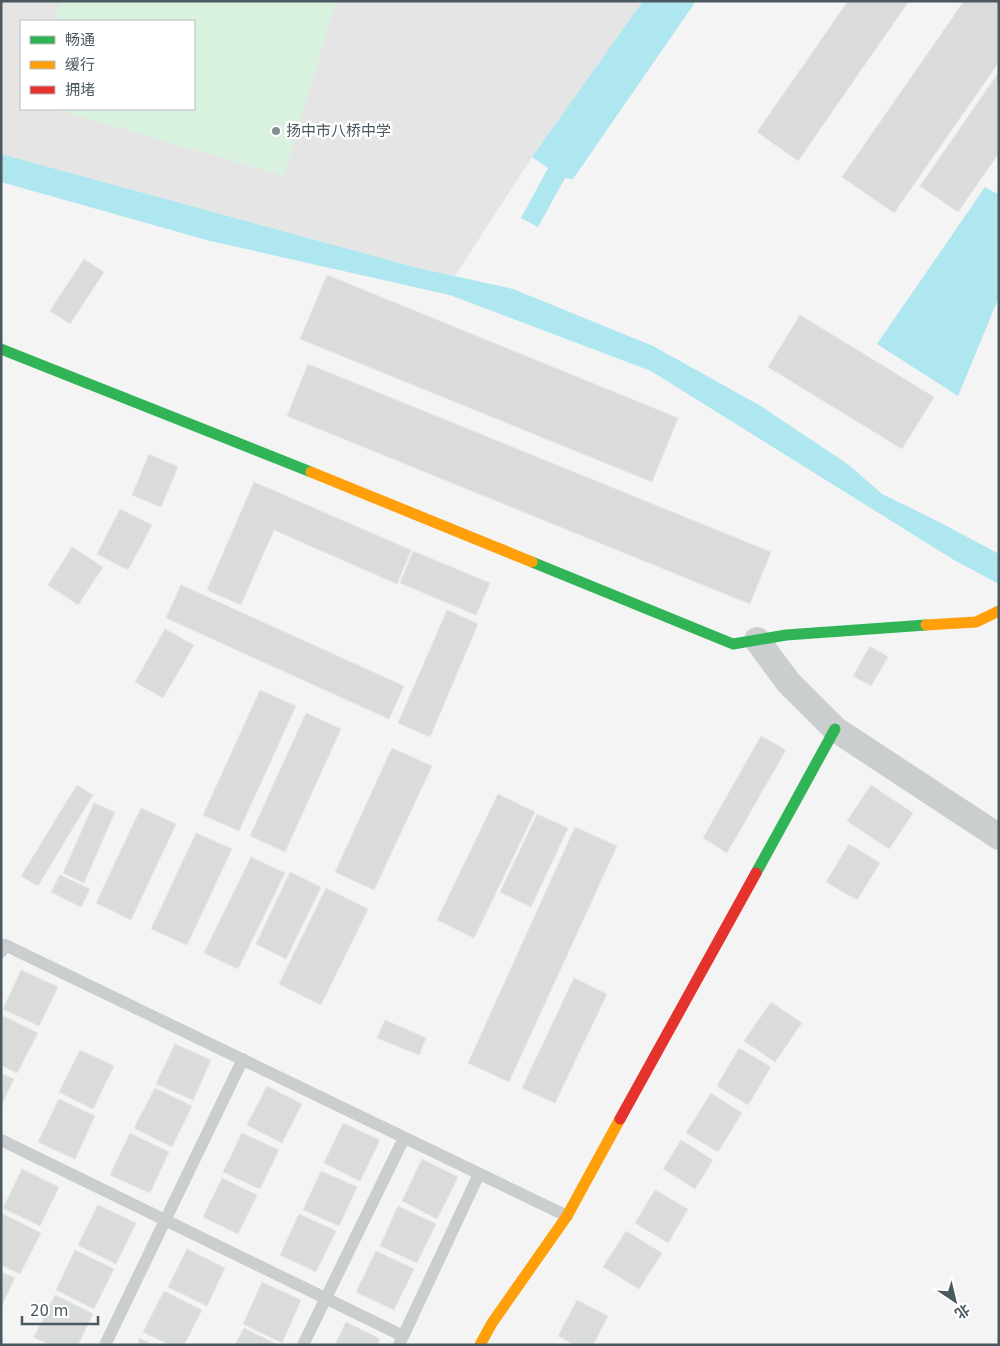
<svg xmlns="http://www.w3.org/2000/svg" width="1000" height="1346" viewBox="0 0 1000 1346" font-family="'DejaVu Sans','Noto Sans SC',sans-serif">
<rect width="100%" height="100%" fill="#f4f4f4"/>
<path fill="#e6e5e6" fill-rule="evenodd" d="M1,1H643L532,157L455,276L418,268L1,154ZM21,21H194V109H21Z"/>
<polygon fill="#d9f2e0" points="61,1 336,1 284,176 54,109 194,109 194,21 55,21"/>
<g fill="#aee7ef">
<polygon points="643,1 696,1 573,179 565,178 538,227 521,218 548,168 532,157"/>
<polygon points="1,154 418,268 513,289 653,346 759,405 849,465 882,494 939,522 999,554 999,584 954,560 651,371 450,295 210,241 1,182"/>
<polygon points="985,187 999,195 999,297 958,396 877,344"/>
</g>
<g fill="#dadcdc" stroke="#e5e6e7">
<polygon points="848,1 909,1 798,161 757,132"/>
<polygon points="964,1 999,1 999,62 894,213 842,177"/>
<polygon points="999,72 999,153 958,212 920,186"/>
<polygon points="84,259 104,272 70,324 50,311"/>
<polygon points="327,275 678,418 652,482 300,339"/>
<polygon points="800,315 934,397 902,449 768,367"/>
<polygon points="308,364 771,552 750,604 287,416"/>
<polygon points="149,454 178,467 161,507 132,495"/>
<polygon points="254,482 411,550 397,584 274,530 241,605 207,590"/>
<polygon points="120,509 152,525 128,570 97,554"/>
<polygon points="72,547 103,567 78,605 48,585"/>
<polygon points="413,551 490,583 476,615 400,583"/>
<polygon points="181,585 404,686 389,719 166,618"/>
<polygon points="447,610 478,624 430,737 398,723"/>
<polygon points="165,629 194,645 163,698 135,682"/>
<polygon points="870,646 888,657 871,686 853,676"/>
<polygon points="260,690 296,706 239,831 203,815"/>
<polygon points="306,713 341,729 285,852 250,836"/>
<polygon points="761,736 786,750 727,853 703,838"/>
<polygon points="392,748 432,766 374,890 335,872"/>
<polygon points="77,785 93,795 38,886 21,876"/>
<polygon points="871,785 913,813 889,849 847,821"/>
<polygon points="498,794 535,812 474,938 437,920"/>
<polygon points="94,803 115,812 84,883 63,873"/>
<polygon points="141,808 176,824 131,920 96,903"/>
<polygon points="537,814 568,828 531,907 500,892"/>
<polygon points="575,827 617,846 509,1082 468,1063"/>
<polygon points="196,833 232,849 187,945 151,929"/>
<polygon points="849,844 880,863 857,900 826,882"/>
<polygon points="251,857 285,873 238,969 204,953"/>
<polygon points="290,872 321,887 286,959 256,944"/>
<polygon points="60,875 90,889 81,907 51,892"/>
<polygon points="326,888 368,909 321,1005 279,984"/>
<polygon points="21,970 58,987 39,1026 3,1009"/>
<polygon points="574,978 607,994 555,1103 522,1088"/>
<polygon points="771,1002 802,1023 775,1062 744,1041"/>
<polygon points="1,1015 38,1033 17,1073 1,1065"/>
<polygon points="385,1020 426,1038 419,1055 377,1038"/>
<polygon points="175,1044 211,1060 193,1100 156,1084"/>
<polygon points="739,1048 771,1067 748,1105 717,1086"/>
<polygon points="80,1050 114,1066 93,1109 59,1092"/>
<polygon points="1,1073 14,1079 1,1106"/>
<polygon points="267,1086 302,1104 282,1143 247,1125"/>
<polygon points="155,1088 192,1106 172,1147 134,1128"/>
<polygon points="711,1093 742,1113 718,1152 686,1133"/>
<polygon points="59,1099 95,1116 75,1159 38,1142"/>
<polygon points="343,1123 380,1140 360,1181 324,1163"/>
<polygon points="130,1133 169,1152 150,1193 110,1175"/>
<polygon points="242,1133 279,1150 260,1189 223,1172"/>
<polygon points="681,1140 713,1160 695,1189 663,1169"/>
<polygon points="422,1159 458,1177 437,1219 402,1201"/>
<polygon points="22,1169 59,1187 40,1226 3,1208"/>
<polygon points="321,1171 357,1187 339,1226 303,1210"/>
<polygon points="222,1178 257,1195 238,1234 203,1217"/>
<polygon points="655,1190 688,1209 668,1243 635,1223"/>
<polygon points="98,1205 136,1223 116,1264 78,1245"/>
<polygon points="398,1206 436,1224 417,1263 380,1246"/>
<polygon points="3,1214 41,1233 20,1274 1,1265 1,1218"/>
<polygon points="299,1214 336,1231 316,1272 280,1255"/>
<polygon points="626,1231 662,1253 639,1289 603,1267"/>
<polygon points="187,1249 225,1268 207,1306 168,1287"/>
<polygon points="75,1250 114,1269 94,1309 56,1290"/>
<polygon points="376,1251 414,1269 394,1310 356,1292"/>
<polygon points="1,1272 15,1278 1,1307"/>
<polygon points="262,1282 301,1300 282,1343 243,1324"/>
<polygon points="164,1291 202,1310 184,1345 170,1345 143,1332"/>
<polygon points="55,1295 93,1314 78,1345 50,1345 34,1337"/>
<polygon points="577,1300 608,1316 593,1345 575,1345 558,1336"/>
<polygon points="346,1322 380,1339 377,1345 335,1345"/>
<polygon points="244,1328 278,1345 235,1345"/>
<polygon points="140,1338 153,1345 137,1345"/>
</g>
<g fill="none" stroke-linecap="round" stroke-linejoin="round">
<g stroke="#cbcecf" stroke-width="12">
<polyline points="1,952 5,945 567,1216"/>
<polyline points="1,1140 403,1336"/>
<polyline points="105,1345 243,1059"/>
<polyline points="303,1345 404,1138"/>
<polyline points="399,1345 479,1174"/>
</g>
<polyline stroke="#cbcecf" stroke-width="26" points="757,640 788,682 835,729 999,837"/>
<g stroke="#30b455" stroke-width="11">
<polyline points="1,349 311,472"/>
<polyline points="532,562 733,644 786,635 926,625"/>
<polyline points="756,873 835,729"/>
</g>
<g stroke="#ff9f0a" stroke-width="11">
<polyline points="311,472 532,562"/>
<polyline points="926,625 976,622 999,611"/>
<polyline points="480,1345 492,1323 567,1216 620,1119"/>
</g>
<polyline stroke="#e5322d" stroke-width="11" points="620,1119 756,873"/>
</g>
<circle fill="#868f94" stroke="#fff" stroke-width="2" cx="276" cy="131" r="5"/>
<g text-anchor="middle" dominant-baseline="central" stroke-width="5" stroke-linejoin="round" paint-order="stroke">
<g font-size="15" fill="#4a5860" stroke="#fff" text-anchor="start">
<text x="286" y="131">扬中市八桥中学</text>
</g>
</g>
<rect width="1000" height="1346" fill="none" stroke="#4a5860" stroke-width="5"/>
<rect x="20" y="20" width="175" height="90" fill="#ffffff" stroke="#b7bcbf"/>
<rect x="30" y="36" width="25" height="8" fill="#30b455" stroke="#b7bcbf"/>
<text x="65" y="45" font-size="15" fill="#4a5860">畅通</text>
<rect x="30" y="61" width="25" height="8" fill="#ff9f0a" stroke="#b7bcbf"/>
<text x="65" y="70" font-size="15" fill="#4a5860">缓行</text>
<rect x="30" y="86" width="25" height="8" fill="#e5322d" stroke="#b7bcbf"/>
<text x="65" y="95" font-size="15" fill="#4a5860">拥堵</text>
<g transform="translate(955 1301) rotate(145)" stroke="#ffffff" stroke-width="4" paint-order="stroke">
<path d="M0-4L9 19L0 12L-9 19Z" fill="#4a5860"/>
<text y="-8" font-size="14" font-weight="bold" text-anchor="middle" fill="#4a5860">北</text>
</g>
<path d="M22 1316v8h76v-8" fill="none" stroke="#4a5860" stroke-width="2.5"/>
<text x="30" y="1316" font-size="15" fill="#4a5860" stroke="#ffffff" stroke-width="4" paint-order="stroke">20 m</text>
</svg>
